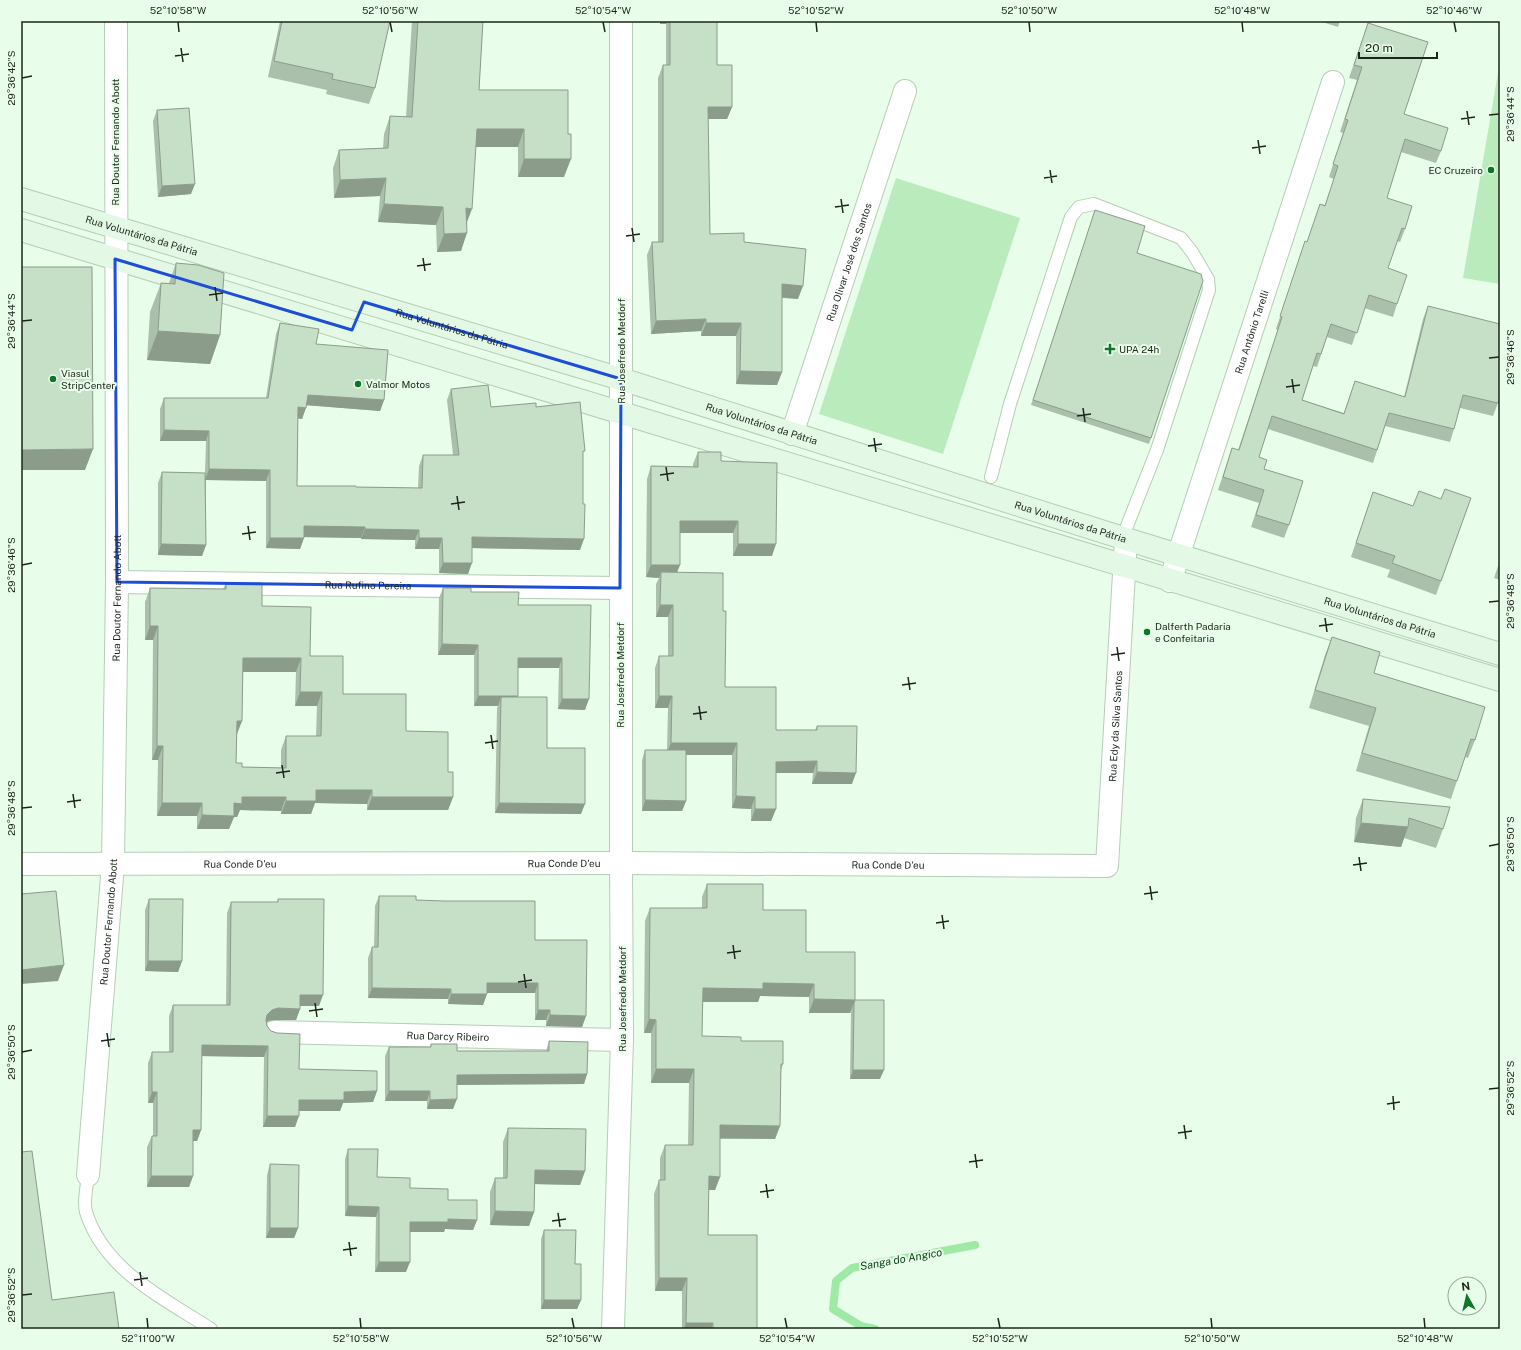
<svg xmlns="http://www.w3.org/2000/svg" width="1521" height="1350" viewBox="0 0 1521 1350" font-family="'Public Sans',sans-serif">
<rect width="100%" height="100%" fill="#e9feea"/>
<g fill="#b9ebbc">
<polygon points="1500,61 1500,284 1463,278"/>
<polygon points="896,178 1020,218 943,454 819,414"/>
</g>
<g fill="none" stroke-linecap="round" stroke-linejoin="round">
<polyline stroke="#9eeaa4" stroke-width="8" points="875,1329 861,1326 833,1309 836,1281 852,1268 975,1245"/>
<g stroke="#b5cdb6" stroke-width="14">
<g id="lane">
<polyline points="991,477 1010,404 1071,217 1079,207 1094,204 1181,238 1192,252 1208,279 1209,290 1157,450 1127,526"/>
<path d="M88,1175C87,1186 83,1202 86,1212C104,1270 163,1298 211,1329"/>
</g>
</g>
<g stroke="#b5cdb6" stroke-width="24">
<g id="street">
<path id="s1" d="M792,434L905,91"/>
<path id="s2" d="M1170,581L1333,82"/>
<path id="s3" d="M117,582L620,588"/>
<path id="s4" d="M21,864L621,863L1107,866L1126,539"/>
<path id="s5" d="M274,1032L622,1040"/>
<path id="s6" d="M88,1175L113,864L117,582L116,21"/>
<polyline points="613,1329 622,1040 621,863 621,21"/>
</g>
</g>
<g stroke="#b5cdb6" stroke-width="24">
<g id="secondary">
<path id="s7" d="M21,199L621,379L1126,539L1500,654"/>
<path d="M21,230C514,379 1007,532 1500,680"/>
</g>
</g>
<use href="#lane" stroke="#fff" stroke-width="12"/>
<use href="#street" stroke="#fff" stroke-width="22"/>
<use href="#secondary" stroke="#e4f8e6" stroke-width="22"/>
</g>
<g fill="#aac0ab" fill-rule="evenodd">
<polygon points="280,21 390,21 375,88 369,104 326,94 327,90 268,77"/>
<polygon points="412,21 483,21 479,90 568,90 564,177 518,177 518,147 475,147 467,223 461,251 437,252 436,225 378,222 380,196 334,198 333,168 339,150 383,148 384,134 390,116 406,117"/>
<polygon points="660,21 717,21 717,65 732,107 727,119 708,119 710,234 744,242 798,299 782,298 782,372 777,385 736,384 736,336 701,336 701,331 651,334 647,255 652,242 658,242 658,78 663,65 666,65 666,24 660,24"/>
<polygon points="1319,21 1340,21 1338,27"/>
<polygon points="1368,23 1404,114 1441,151 1436,163 1401,152 1387,198 1405,229 1400,242 1397,241 1388,268 1397,304 1393,317 1364,308 1352,345 1327,337 1317,367 1313,366 1302,400 1344,413 1355,381 1404,397 1423,319 1428,306 1498,403 1493,416 1460,408 1454,429 1450,442 1385,426 1373,463 1268,429 1259,457 1289,525 1284,538 1251,527 1259,503 1218,490 1232,448 1238,450 1278,330 1276,329 1305,241 1307,242 1320,204 1325,205 1334,179 1329,177 1343,133 1340,132 1357,80 1349,78"/>
<polygon points="157,110 191,194 158,197 153,121"/>
<polygon points="1095,210 1137,253 1203,281 1149,444 1031,405"/>
<polygon points="176,263 220,335 210,364 147,360 150,312 161,283 169,283"/>
<polygon points="280,323 316,344 384,400 380,411 306,405 302,419 298,418 297,486 356,487 418,488 419,466 423,455 453,455 447,400 451,389 491,407 536,407 583,456 580,550 472,548 468,574 439,573 439,549 415,549 415,540 361,539 361,538 304,537 300,549 266,548 266,481 206,480 206,545 202,556 158,555 158,483 162,472 205,473 206,441 160,441 160,409 164,398 266,398 276,334"/>
<polygon points="698,452 721,461 772,556 733,556 733,533 680,533 677,572 723,611 725,687 776,730 815,730 817,726 852,784 812,784 813,773 776,773 776,809 771,821 751,821 751,809 732,808 732,755 686,755 686,801 682,811 642,811 642,760 645,750 667,750 668,708 655,708 655,668 659,656 668,656 668,617 656,617 656,584 659,578 646,577 647,479 651,466 693,467 693,464"/>
<polygon points="1373,492 1413,506 1441,499 1471,498 1436,595 1387,577 1390,570 1351,557"/>
<polygon points="1500,560 1500,580 1494,578"/>
<path d="M226,583L262,606L310,656L343,694L406,731L448,772L453,797L448,810H367V804L315,803L311,814H281V811L240,810L237,817H234L229,829H197V816H157L158,760H152L153,640H145V602L150,588L223,589ZM243,672H296L295,706H317L316,736H286L281,750V768L242,767L236,763L237,734Z"/>
<polygon points="443,588 471,592 518,605 591,605 585,710 558,709 559,668 518,668 517,697 547,748 581,814 495,813 497,708 498,706 474,706 474,655 438,655 439,598"/>
<polygon points="1332,637 1374,673 1475,740 1468,758 1465,757 1451,799 1356,771 1369,726 1309,708 1325,655"/>
<polygon points="1363,799 1443,829 1436,848 1404,838 1401,847 1354,842 1356,818"/>
<polygon points="707,884 763,910 855,1000 880,1079 850,1079 851,1012 850,1013 809,1013 809,997 760,996 758,1002 703,1002 702,1036 741,1041 783,1064 781,1070 780,1126 775,1139 720,1139 720,1177 715,1190 708,1190 708,1235 757,1329 682,1329 682,1291 655,1291 654,1194 659,1180 660,1180 660,1158 665,1145 688,1145 689,1083 651,1083 651,1033 644,1033 645,921 650,908 702,908 702,897"/>
<polygon points="379,896 416,900 535,940 586,1016 582,1027 546,1026 546,1020 535,1020 535,993 487,993 483,1005 448,1004 448,999 368,998 368,958 372,947 374,947 375,906"/>
<polygon points="149,899 182,961 178,972 145,971 145,910"/>
<polygon points="278,899 319,1006 300,1006 300,1009 296,1020 274,1020 268,1021 266,1023 267,1026 299,1069 377,1091 373,1102 343,1103 340,1111 299,1111 295,1127 263,1127 264,1057 201,1056 201,1130 197,1141 193,1141 193,1176 189,1187 147,1187 147,1147 152,1136 153,1136 153,1103 148,1103 148,1063 152,1052 169,1052 169,1016 173,1005 226,1005 227,913 231,902 277,902"/>
<polygon points="549,1041 587,1074 584,1084 457,1085 453,1109 427,1109 427,1101 385,1101 385,1056 389,1047 430,1047 431,1044 457,1051 546,1051"/>
<polygon points="508,1128 585,1171 580,1185 535,1184 534,1212 529,1226 490,1225 490,1192 495,1178 503,1178 503,1142"/>
<polygon points="348,1149 377,1177 448,1200 477,1220 473,1230 445,1229 444,1232 410,1232 406,1272 375,1272 376,1217 345,1216 345,1159"/>
<polygon points="270,1164 298,1228 294,1238 266,1238 267,1175"/>
<polygon points="544,1230 575,1264 581,1300 577,1309 541,1309 541,1239"/>
</g>
<g fill="#8b9c8b">
<polygon points="661,21 667,21 666,24 660,24"/>
<polygon points="708,107 732,107 727,119 703,119"/>
<polygon points="477,129 524,129 518,147 470,147"/>
<polygon points="524,159 571,159 564,177 518,177"/>
<polygon points="386,178 380,196 334,198 340,180"/>
<polygon points="195,184 191,194 158,197 162,186"/>
<polygon points="384,204 443,207 436,225 378,222"/>
<polygon points="466,208 472,209 465,227"/>
<polygon points="467,233 461,251 437,252 444,234"/>
<polygon points="782,284 803,286 798,299 778,297"/>
<polygon points="706,319 701,331 651,334 656,321"/>
<polygon points="706,323 741,323 736,336 701,336"/>
<polygon points="158,331 220,335 210,364 147,360"/>
<polygon points="740,371 782,372 777,385 736,384"/>
<polygon points="308,395 384,400 380,411 304,405"/>
<polygon points="298,407 306,408 302,419 294,418"/>
<polygon points="164,430 209,431 206,441 160,441"/>
<polygon points="93,449 85,470 21,470 21,450"/>
<polygon points="209,469 270,470 266,481 205,480"/>
<polygon points="680,521 738,521 733,533 676,533"/>
<polygon points="304,526 365,527 361,538 300,537"/>
<polygon points="365,529 419,530 415,540 361,539"/>
<polygon points="472,537 584,539 580,550 468,548"/>
<polygon points="270,538 304,538 300,549 266,548"/>
<polygon points="419,538 442,538 439,549 415,549"/>
<polygon points="161,544 206,545 202,556 158,555"/>
<polygon points="738,544 776,544 772,556 733,556"/>
<polygon points="443,563 472,563 468,574 439,573"/>
<polygon points="651,565 680,565 675,578 661,572 659,578 646,577"/>
<polygon points="660,605 673,605 668,617 656,617"/>
<polygon points="150,626 158,626 153,640 145,640"/>
<polygon points="442,644 478,645 474,655 438,655"/>
<polygon points="243,658 301,658 296,672 238,672"/>
<polygon points="518,658 562,658 559,668 514,668"/>
<polygon points="300,692 322,692 317,706 295,706"/>
<polygon points="478,696 518,696 514,706 501,697 498,706 474,706"/>
<polygon points="659,696 672,696 668,708 655,708"/>
<polygon points="562,699 589,699 585,710 558,709"/>
<polygon points="237,721 242,721 237,734 232,734"/>
<polygon points="671,743 737,743 732,755 666,755"/>
<polygon points="157,746 163,746 158,760 152,760"/>
<polygon points="817,761 813,773 772,773 776,762"/>
<polygon points="817,772 856,773 852,784 812,784"/>
<polygon points="316,790 372,790 367,804 315,803 311,814 281,814 286,801"/>
<polygon points="736,796 755,797 751,809 732,808"/>
<polygon points="242,797 286,797 281,811 240,810 237,817 234,817 229,829 197,829 202,815 234,803"/>
<polygon points="372,797 453,797 448,810 367,810"/>
<polygon points="645,800 686,801 682,811 642,811"/>
<polygon points="162,803 202,803 197,816 157,816"/>
<polygon points="499,803 585,804 581,814 495,813"/>
<polygon points="755,809 776,809 771,821 751,821"/>
<polygon points="1361,823 1408,827 1401,847 1354,842"/>
<polygon points="148,961 182,961 178,972 145,971"/>
<polygon points="64,965 58,981 21,984 21,970"/>
<polygon points="487,983 538,983 535,993 483,993"/>
<polygon points="763,983 814,984 809,997 760,996 758,1002 698,1002 703,988"/>
<polygon points="372,988 451,989 448,999 368,998"/>
<polygon points="451,994 487,994 483,1005 448,1004"/>
<polygon points="300,995 323,995 319,1006 296,1006"/>
<polygon points="814,999 855,1000 850,1013 809,1013"/>
<polygon points="278,1008 300,1009 296,1020 274,1020 268,1021 263,1026 267,1015 272,1010"/>
<polygon points="538,1010 550,1010 546,1020 535,1020"/>
<polygon points="550,1015 586,1016 582,1027 546,1026"/>
<polygon points="649,1019 656,1020 651,1033 644,1033"/>
<polygon points="202,1045 268,1046 264,1057 197,1056"/>
<polygon points="656,1069 694,1069 689,1083 651,1083"/>
<polygon points="853,1070 884,1070 880,1079 850,1079"/>
<polygon points="587,1074 584,1084 453,1085 457,1075"/>
<polygon points="377,1091 373,1102 343,1103 340,1111 295,1111 299,1100 344,1092"/>
<polygon points="389,1091 430,1091 427,1101 385,1101"/>
<polygon points="152,1092 157,1092 153,1103 148,1103"/>
<polygon points="457,1099 453,1109 427,1109 430,1100"/>
<polygon points="267,1116 299,1116 295,1127 263,1127"/>
<polygon points="720,1125 780,1126 775,1139 715,1138"/>
<polygon points="193,1130 201,1130 197,1141 189,1141"/>
<polygon points="535,1170 585,1171 580,1185 530,1184"/>
<polygon points="151,1176 193,1176 189,1187 147,1187"/>
<polygon points="709,1176 720,1177 715,1190 704,1190"/>
<polygon points="348,1206 379,1207 376,1217 345,1216"/>
<polygon points="495,1211 534,1212 529,1226 490,1225"/>
<polygon points="448,1219 477,1220 473,1230 445,1229 444,1232 406,1232 410,1222"/>
<polygon points="270,1228 298,1228 294,1238 266,1238"/>
<polygon points="379,1262 410,1262 406,1272 375,1272"/>
<polygon points="659,1278 687,1278 682,1291 655,1291"/>
<polygon points="544,1300 581,1300 577,1309 541,1309"/>
<polygon points="686,1323 713,1323 711,1329 684,1329"/>
</g>
<g fill="#c6dfc7" stroke="#8b9c8b" fill-rule="evenodd">
<polygon points="282,21 390,21 375,88 332,79 333,74 274,61"/>
<polygon points="418,21 483,21 479,90 568,90 568,134 571,134 571,159 524,159 524,129 477,129 472,209 466,208 467,233 444,234 443,207 384,204 386,178 340,180 339,150 388,148 390,116 412,117"/>
<polygon points="670,21 717,21 717,65 732,65 732,107 708,107 710,234 744,233 744,242 806,249 803,286 782,284 782,372 740,371 741,323 706,323 706,319 656,321 652,242 663,242 663,65 670,65"/>
<polygon points="1368,23 1428,42 1404,114 1448,128 1441,151 1405,139 1387,198 1412,206 1405,229 1402,228 1388,268 1407,275 1397,304 1369,295 1357,333 1331,324 1321,354 1317,353 1302,400 1344,414 1355,381 1405,397 1428,306 1500,324 1500,395 1498,403 1463,395 1454,429 1389,413 1377,450 1272,416 1259,457 1267,460 1264,469 1303,481 1289,525 1256,515 1264,490 1223,477 1232,448 1239,450 1282,317 1280,316 1305,241 1307,242 1320,204 1325,206 1338,166 1333,164 1348,120 1345,119 1362,67 1354,65"/>
<polygon points="189,108 195,184 162,186 157,110"/>
<polygon points="1095,210 1145,226 1137,253 1201,274 1203,281 1151,438 1033,400"/>
<polygon points="176,263 198,265 224,273 220,335 158,331 161,283 175,284"/>
<polygon points="21,267 92,267 93,449 21,450"/>
<polygon points="280,323 319,329 316,344 388,350 384,400 308,395 306,408 298,407 297,486 356,486 356,487 422,488 423,455 459,455 451,389 488,385 491,407 536,403 536,407 580,402 585,451 583,451 583,504 585,504 584,539 472,537 472,563 443,563 442,538 419,538 419,530 365,529 365,527 304,526 304,538 270,538 270,470 209,469 209,431 164,430 164,398 268,398"/>
<polygon points="698,452 721,452 721,461 777,463 776,544 738,544 738,521 680,521 680,565 651,565 651,466 698,467"/>
<polygon points="162,472 205,473 206,545 161,544"/>
<polygon points="1445,489 1471,498 1441,581 1392,563 1395,556 1356,543 1373,492 1413,506 1419,491 1441,499"/>
<polygon points="661,572 723,573 723,611 726,611 725,687 776,687 776,730 817,730 817,726 857,726 856,773 817,772 817,761 776,762 776,809 755,809 755,797 736,796 737,743 671,743 672,696 659,696 659,656 673,656 673,605 660,605"/>
<path d="M226,583H262V606L311,607L310,656H343V694H406V731L448,732V772H453V797H372V790H316V801H286V797H242V804L234,803V816L202,815V803H162L163,746H157L158,626H150V588L226,589ZM243,658H301L300,692H322L321,736H286V768L242,767V763H236L237,721H242Z"/>
<polygon points="443,588 471,588 471,592 519,592 518,605 591,605 589,699 562,699 562,658 518,658 518,696 478,696 478,645 442,644"/>
<polygon points="1332,637 1380,652 1374,673 1485,707 1475,740 1471,739 1457,781 1362,753 1376,708 1315,690"/>
<polygon points="501,697 547,697 547,748 585,748 585,804 499,803"/>
<polygon points="645,750 686,750 686,801 645,800"/>
<polygon points="1363,799 1450,807 1443,829 1409,818 1408,827 1361,823"/>
<polygon points="707,884 763,884 763,910 806,910 806,952 855,952 855,1000 814,999 814,984 763,983 763,989 703,988 702,1036 741,1037 741,1041 783,1041 783,1064 781,1064 780,1126 720,1125 720,1177 709,1176 708,1235 757,1235 757,1329 713,1329 713,1323 686,1323 687,1278 659,1278 659,1180 665,1180 665,1145 693,1145 694,1069 656,1069 656,1020 649,1019 650,908 707,908"/>
<polygon points="56,891 64,965 21,970 21,894"/>
<polygon points="379,896 416,896 416,900 444,901 535,901 535,940 587,940 586,1016 550,1015 550,1010 538,1010 538,983 487,983 487,994 451,994 451,989 372,988 372,947 378,947"/>
<polygon points="149,899 183,899 182,961 148,961"/>
<polygon points="278,899 324,899 323,995 300,995 300,1009 278,1008 272,1010 267,1015 266,1020 267,1026 271,1031 277,1033 300,1034 299,1069 377,1071 377,1091 344,1092 344,1100 299,1100 299,1116 267,1116 268,1046 202,1045 201,1130 193,1130 193,1176 151,1176 152,1136 157,1136 157,1092 152,1092 152,1052 173,1052 173,1005 230,1005 231,902 278,902"/>
<polygon points="855,1000 884,1000 884,1070 853,1070 854,1003"/>
<polygon points="549,1041 588,1042 587,1074 457,1075 457,1099 430,1100 430,1091 389,1091 389,1047 431,1047 431,1044 457,1044 457,1051 549,1051"/>
<polygon points="508,1128 586,1129 585,1171 535,1170 534,1212 495,1211 495,1178 507,1178"/>
<polygon points="348,1149 378,1149 377,1177 410,1178 410,1188 448,1189 448,1200 477,1200 477,1220 448,1219 448,1222 410,1222 410,1262 379,1262 379,1207 348,1206"/>
<polygon points="32,1151 52,1300 114,1292 119,1329 21,1329 21,1152"/>
<polygon points="270,1164 299,1165 298,1228 270,1228"/>
<polygon points="544,1230 576,1230 575,1264 581,1264 581,1300 544,1300"/>
</g>
<path fill="none" stroke="#1d4ed8" stroke-width="3" stroke-linejoin="round" d="M115,259L352,330L364,302L621,379L620,588L117,582Z"/>
<path fill="none" stroke="#1d261d" stroke-width="1.5" d="M178,22L179,32M390,22L392,32M603,22L605,32M816,22L817,32M1029,22L1030,32M1242,22L1243,32M1454,22L1456,32M181,48L183,62M175,56L189,54M22,78L32,76M1467,111L1469,125M1489,115L1499,114M1461,119L1475,117M1258,140L1260,154M1252,148L1266,146M1050,170L1052,183M1044,178L1057,176M841,199L843,213M835,207L849,205M632,228L634,242M626,236L640,234M423,258L425,271M417,266L431,264M215,287L217,301M209,295L223,293M22,321L32,320M1489,358L1499,357M1292,379L1294,393M1286,387L1300,385M1083,408L1085,422M1077,416L1091,414M874,438L876,452M868,446L882,444M666,467L668,481M660,475L674,473M457,496L459,510M451,504L465,502M248,526L250,540M242,534L256,532M22,565L32,563M1489,602L1499,601M1325,618L1327,632M1319,626L1333,624M1117,647L1119,661M1111,655L1125,653M908,677L910,690M902,685L916,683M699,706L701,720M693,714L707,712M491,735L493,749M485,743L498,741M282,765L284,778M276,773L290,771M73,794L75,808M67,802L81,800M22,808L32,807M1489,846L1499,844M1359,857L1361,871M1353,865L1367,863M1150,886L1152,900M1144,894L1158,892M942,915L944,929M936,923L949,921M733,945L735,959M727,953L741,951M524,974L526,988M518,982L532,980M315,1003L317,1017M309,1011L323,1009M107,1033L109,1047M101,1041L115,1039M22,1052L32,1050M1489,1089L1499,1088M1393,1096L1394,1110M1387,1104L1400,1102M1184,1125L1186,1139M1178,1133L1192,1131M975,1154L977,1168M969,1162L983,1160M766,1184L768,1198M760,1192L774,1190M558,1213L560,1227M552,1221L566,1219M349,1242L351,1256M343,1250L357,1248M140,1272L142,1286M134,1280L148,1278M22,1295L32,1294M147,1318L148,1328M360,1318L361,1328M572,1318L574,1328M785,1318L787,1328M998,1318L1000,1328M1211,1318L1212,1328M1424,1318L1425,1328"/>
<g fill="#0e7629" stroke="#e9feea" stroke-width="1.5">
<circle cx="1491" cy="170" r="4"/>
<path d="M1108 343h4v4h4v4h-4v4h-4v-4h-4v-4h4z"/>
<circle cx="53" cy="379" r="4"/>
<circle cx="358" cy="384" r="4"/>
<circle cx="1147" cy="632" r="4"/>
</g>
<g text-anchor="middle" dominant-baseline="central" stroke-width="4" stroke-linejoin="round" paint-order="stroke">
<g font-size="10" fill="#1d261d" stroke="#e9feea">
<text transform="translate(115 142) rotate(-90)">Rua Doutor Fernando Abott</text>
<text stroke="none"><textPath href="#s7" startOffset="126">Rua Voluntários da Pátria</textPath></text>
<text stroke="none"><textPath href="#s1" startOffset="181">Rua Olivar José dos Santos</textPath></text>
<text stroke="none"><textPath href="#s7" startOffset="450">Rua Voluntários da Pátria</textPath></text>
<text stroke="none"><textPath href="#s2" startOffset="262">Rua Antônio Tarelli</textPath></text>
<text transform="translate(621 351) rotate(-90)">Rua Josefredo Metdorf</text>
<text stroke="none"><textPath href="#s7" startOffset="774">Rua Voluntários da Pátria</textPath></text>
<text stroke="none"><textPath href="#s7" startOffset="1098">Rua Voluntários da Pátria</textPath></text>
<text stroke="none"><textPath href="#s3" startOffset="251">Rua Rufino Pereira</textPath></text>
<text stroke="none"><textPath href="#s6" startOffset="578">Rua Doutor Fernando Abott</textPath></text>
<text stroke="none"><textPath href="#s7" startOffset="1422">Rua Voluntários da Pátria</textPath></text>
<text transform="translate(620 675) rotate(-90)">Rua Josefredo Metdorf</text>
<text stroke="none"><textPath href="#s4" startOffset="1226">Rua Edy da Silva Santos</textPath></text>
<text stroke="none"><textPath href="#s4" startOffset="543">Rua Conde D'eu</textPath></text>
<text stroke="none"><textPath href="#s4" startOffset="219">Rua Conde D'eu</textPath></text>
<text stroke="none"><textPath href="#s4" startOffset="867">Rua Conde D'eu</textPath></text>
<text stroke="none"><textPath href="#s6" startOffset="254">Rua Doutor Fernando Abott</textPath></text>
<text transform="translate(622 999) rotate(-90)">Rua Josefredo Metdorf</text>
<text stroke="none"><textPath href="#s5" startOffset="174">Rua Darcy Ribeiro</textPath></text>
</g>
<g font-size="10" fill="#1d261d" stroke="#e9feea" text-anchor="start">
<text x="1483" y="170" text-anchor="end">EC Cruzeiro</text>
<text x="1119" y="349">UPA 24h</text>
<text x="61" y="373">Viasul<tspan x="61" dy="12">StripCenter</tspan></text>
<text x="366" y="384">Valmor Motos</text>
<text x="1155" y="626">Dalferth Padaria<tspan x="1155" dy="12">e Confeitaria</tspan></text>
</g>
<g font-size="11" font-style="italic" fill="#0c4318" stroke="#e9feea">
<text transform="translate(901 1259) rotate(-10)">Sanga do Angico</text>
</g>
</g>
<rect width="1521" height="1350" fill="none" stroke="#e9feea" stroke-width="44"/>
<g transform="translate(1467 1296) rotate(352)"><circle r="19" fill="#e9feea" stroke="#97a898"/>
<path d="M0-3L7 15L0 10L-7 15Z" fill="#0e7629"/>
<text y="-6" font-size="11" font-weight="bold" text-anchor="middle" fill="#1d261d">N</text>
</g>
<path d="M1359 52v6h78v-6" fill="none" stroke="#1d261d" stroke-width="2"/>
<text x="1365" y="52" font-size="12" fill="#1d261d" stroke="#e9feea" stroke-width="3" paint-order="stroke">20 m</text>
<rect x="22" y="22" width="1477" height="1306" fill="none" stroke="#1d261d" stroke-width="1.5"/>
<g font-size="10" text-anchor="middle" fill="#1d261d">
<text x="178" y="14">52°10'58"W</text>
<text x="390" y="14">52°10'56"W</text>
<text x="603" y="14">52°10'54"W</text>
<text x="816" y="14">52°10'52"W</text>
<text x="1029" y="14">52°10'50"W</text>
<text x="1242" y="14">52°10'48"W</text>
<text x="1454" y="14">52°10'46"W</text>
<text transform="translate(11 78) rotate(-90)" y="4">29°36'42"S</text>
<text transform="translate(1510 114) rotate(-90)" y="4">29°36'44"S</text>
<text transform="translate(11 321) rotate(-90)" y="4">29°36'44"S</text>
<text transform="translate(1510 357) rotate(-90)" y="4">29°36'46"S</text>
<text transform="translate(11 565) rotate(-90)" y="4">29°36'46"S</text>
<text transform="translate(1510 601) rotate(-90)" y="4">29°36'48"S</text>
<text transform="translate(11 808) rotate(-90)" y="4">29°36'48"S</text>
<text transform="translate(1510 844) rotate(-90)" y="4">29°36'50"S</text>
<text transform="translate(11 1052) rotate(-90)" y="4">29°36'50"S</text>
<text transform="translate(1510 1088) rotate(-90)" y="4">29°36'52"S</text>
<text transform="translate(11 1295) rotate(-90)" y="4">29°36'52"S</text>
<text x="148" y="1342">52°11'00"W</text>
<text x="361" y="1342">52°10'58"W</text>
<text x="574" y="1342">52°10'56"W</text>
<text x="787" y="1342">52°10'54"W</text>
<text x="1000" y="1342">52°10'52"W</text>
<text x="1212" y="1342">52°10'50"W</text>
<text x="1425" y="1342">52°10'48"W</text>
</g>
</svg>
